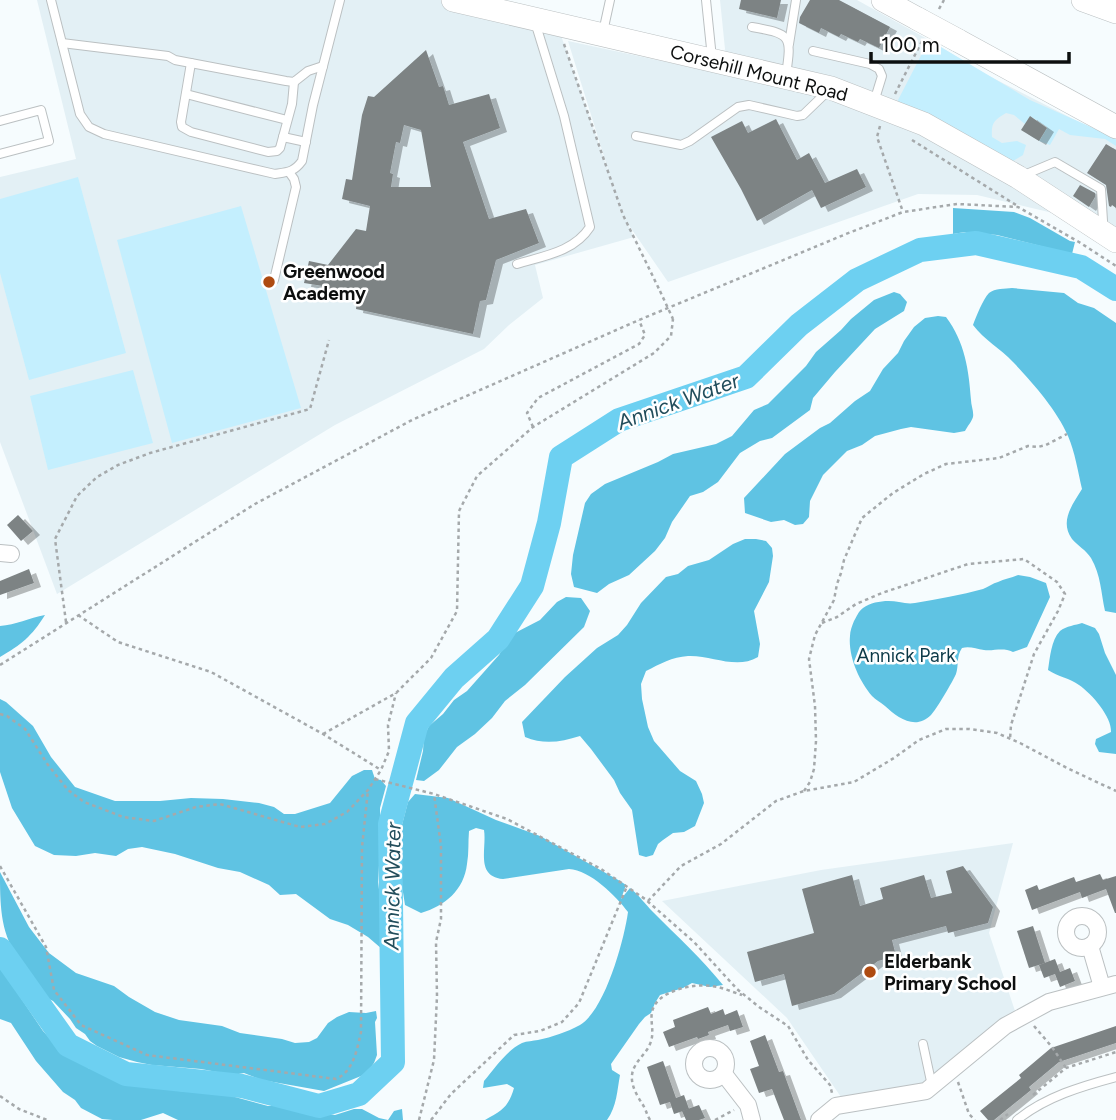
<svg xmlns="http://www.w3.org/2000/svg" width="1116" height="1120" viewBox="0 0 1116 1120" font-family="Figtree,sans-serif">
<defs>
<filter id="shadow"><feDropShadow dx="7" dy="4" stdDeviation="0" flood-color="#0004"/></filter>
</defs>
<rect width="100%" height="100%" fill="#f6fcfe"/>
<g fill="#e3f0f5">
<polygon points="37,0 453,0 557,24 611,179 568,41 718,73 725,49 720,0 857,0 929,40 987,75 1116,141 1116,228 977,195 918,194 668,282 626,221 634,237 535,265 543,298 509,325 484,349 335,425 57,594 0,442 0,177 76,159"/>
<polygon points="1013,843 989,933 1015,1011 937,1075 915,1088 841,1097 787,1018 662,901 821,870"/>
</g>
<g fill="#c4effe">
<path d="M929,40L1030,100L1116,138V146L1105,139L1070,135L1059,129L1050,145L1039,141L1047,127L1030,116L1025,124L1014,115L1006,113C994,120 991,123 992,137L1002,143L1017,141L1026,145L1023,155L1010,163L897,102Z"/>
<polygon points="78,177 126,353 29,380 0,273 0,199"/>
<polygon points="241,206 301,408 172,443 117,240"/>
<polygon points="133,370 153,443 48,470 30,396"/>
</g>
<g fill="#5fc3e3">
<polygon points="953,208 1014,212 1030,218 1070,241 1075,242 1072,254 997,235 965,232 953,234"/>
<path d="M1012,288L1064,293L1078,303L1094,308L1116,323V613L1105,611C1101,593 1101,575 1091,558C1086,550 1078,546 1072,539C1059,521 1073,504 1082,489C1078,472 1075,452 1068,436C1057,410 1032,382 1013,362C1001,349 984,340 973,325C976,317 983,299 989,293C995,288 1005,289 1012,288Z"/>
<polygon points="894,292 900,294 907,302 904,311 875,329 835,372 813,398 810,410 772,438 760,441 740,453 718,482 703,492 690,496 672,522 665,538 655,551 629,575 609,584 597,593 574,587 571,574 573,555 585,503 591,494 605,484 658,462 673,454 716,444 732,436 754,410 768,404 806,366 816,352 841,330 851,319 874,300"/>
<path d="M938,316L946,317C965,342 969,371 971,400C971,405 974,412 973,417C972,421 967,427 965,431L954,433L911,427L901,429L875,436L862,445L847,451L823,475L810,501L809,517L803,524L795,525L784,520L771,522L745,513L744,498L785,454L820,428L830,423L855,401L870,391L883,369L898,353L904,341L914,327L925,318Z"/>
<path d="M745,539H756L766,541L772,548L773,556L769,582L754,611L760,644L758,657C736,670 712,655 688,656C672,657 660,664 646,671L641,684L642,699L648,727L654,741L680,771L696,781L702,794L704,803L695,826L684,832L673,833L663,840L658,844L653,855L646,857L639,855L632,810L620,793L614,780L591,749L580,736C561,742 544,745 525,737L522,722L565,677L597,648L618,635L627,625L641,603L666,577L678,574L688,566L709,560L733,544Z"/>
<path d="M1018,575L1030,577L1046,583L1050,597L1027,647L1013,652C1003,647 995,651 984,650C976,649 970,646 962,648C956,657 959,665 956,674C953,681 936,710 931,715C915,731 897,717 885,706C880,702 876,700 872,696C859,681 848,656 850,636C850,631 852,626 854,621C857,616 858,612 863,608C873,601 888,600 899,602C905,603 909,604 915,603C938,599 961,595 983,589C988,587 993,583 998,582C1004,579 1011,578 1018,575Z"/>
<polygon points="566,597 581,598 590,611 584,627 525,685 505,701 492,718 475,734 457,747 439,770 424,781 416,780 423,751 424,736 429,726 443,714 454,700 467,691 499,655 511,635 540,620 557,602"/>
<path d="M45,615C32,636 21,645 0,657V626C16,625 29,618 45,615Z"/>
<path d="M1082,623L1095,628L1099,634L1105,653L1116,675V754L1099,752L1095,744L1096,739L1111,732C1112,717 1092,694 1079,685C1070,678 1058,677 1048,670C1050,658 1051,640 1060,631C1066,626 1076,625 1082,623Z"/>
<polygon points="0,699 6,702 33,726 51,757 75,787 115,801 160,801 191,798 223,799 259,803 274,807 284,814 295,814 330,803 352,776 364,770 372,770 375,779 381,780 386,786 380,808 380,849 378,882 381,904 380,919 383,932 382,949 368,937 348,925 330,919 296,894 280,895 269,885 240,872 218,868 175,854 142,847 128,849 116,856 95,853 76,856 54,855 35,846 12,808 0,772"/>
<path d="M415,794L448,798L496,820L540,836L620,881L626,885L621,899L630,888C639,895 645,904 653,912C677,936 702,959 723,985L710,987L692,983L683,988L660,995L655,1003L651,1013L645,1017L639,1024L611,1064L612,1070L620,1075C617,1091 617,1106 607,1120H485C502,1110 508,1108 514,1088L507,1084L483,1088L484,1081C494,1069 507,1050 522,1043C527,1041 533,1041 538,1040C552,1037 567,1032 580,1025C605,1010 624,941 628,912C616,896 590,870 569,869L503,879C475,876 487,849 484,830L476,828L469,831C468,842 469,853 467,864C464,890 445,906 421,913L405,905L397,854L399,836L408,802Z"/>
<path d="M0,872L29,927L49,953L76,973L114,986L129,997L155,1012L179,1020L222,1026L240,1033L282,1039L295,1043L309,1042L317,1038L328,1023L337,1017L349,1012L366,1013L376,1011L377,1018L375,1022L377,1055L374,1063L366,1074L324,1091L262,1080L244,1073L233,1075L201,1069L152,1065L137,1062L119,1057L97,1046L90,1041L85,1034L76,1028L70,1019L53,1001L35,992L17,955C0,933 0,901 0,872Z"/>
<polygon points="0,967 43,1031 54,1043 81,1061 88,1068 130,1081 141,1081 165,1086 179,1091 224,1094 268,1106 287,1106 300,1110 335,1115 354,1109 362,1109 379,1118 388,1120 394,1111 402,1109 403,1120 178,1120 163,1113 141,1120 113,1120 102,1119 81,1108 75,1100 63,1092 36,1061 11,1023 0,1019"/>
</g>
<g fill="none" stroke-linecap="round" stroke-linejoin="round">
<polyline stroke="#6dd0f1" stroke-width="24" points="0,949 68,1045 126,1074 242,1086 319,1106 359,1094 393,1062 390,824 417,723 454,678 498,639 532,586 549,523 561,457 619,420 746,377 799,325 857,280 920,250 976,243 1081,267 1116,289"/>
</g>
<g fill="#7d8384" fill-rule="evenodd" filter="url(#shadow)">
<polygon points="741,0 781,0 777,18 739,9"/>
<polygon points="810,0 839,0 890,27 879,48 860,39 858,42 841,34 839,37 821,28 819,33 799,23 800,17"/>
<path d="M426,50L439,87L443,86L449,105L489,94L500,128L463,142L489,219L526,209L539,243L496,260L486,300L480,301L473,334L356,309L357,301L322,293L323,286L304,283L309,261L328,265L356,229L366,231L370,206L342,199L346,179L352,180L362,115L368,96L374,97ZM404,125L421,130L431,187H391L393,174L390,173L396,142L400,143Z"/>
<polygon points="1030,116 1047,128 1039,141 1021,130"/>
<polygon points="776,119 797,160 809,153 825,183 857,169 866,187 821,208 812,190 757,221 741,189 711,137 742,121 748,133"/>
<polygon points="1106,144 1116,150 1116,208 1112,205 1111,207 1109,206 1106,185 1087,173"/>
<polygon points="1080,185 1095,193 1095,197 1089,207 1073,196"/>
<polygon points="18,515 33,531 21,541 7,525"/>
<polygon points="29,569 34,583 0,595 0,581"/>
<polygon points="963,866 993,907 988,923 948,933 946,926 892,940 896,956 878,961 834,994 792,1006 784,974 755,982 747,952 814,933 802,889 852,875 860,906 883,899 880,888 924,875 931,898 952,893 946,871"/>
<polygon points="1100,874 1103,880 1116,876 1116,913 1115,913 1106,889 1082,898 1080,892 1032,910 1025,890 1037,885 1039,890 1074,877 1076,882"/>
<polygon points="1033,926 1045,963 1029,968 1017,931"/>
<polygon points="1055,959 1060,972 1070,968 1075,981 1060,987 1055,974 1044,978 1039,965"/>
<polygon points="708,1007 711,1014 723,1009 725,1015 737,1010 743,1027 730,1031 728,1025 708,1032 709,1035 698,1039 697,1037 669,1047 663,1032 675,1027 673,1020"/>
<polygon points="1116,1026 1116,1043 1059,1062 1029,1087 1031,1090 994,1120 988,1120 980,1111 1021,1078 1019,1075 1051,1048"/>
<polygon points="765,1035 779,1072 783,1071 801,1120 784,1120 772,1089 759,1093 750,1069 759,1066 750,1041"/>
<polygon points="663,1061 676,1098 684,1095 689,1109 674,1114 670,1102 660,1105 647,1067"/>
<polygon points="699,1105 705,1118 699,1120 686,1120 682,1111"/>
</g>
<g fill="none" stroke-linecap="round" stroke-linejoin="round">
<g stroke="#bbc0c2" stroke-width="10">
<g id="service">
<path d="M51,0L80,114L89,127L104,134L275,174C288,172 294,172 302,161L313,105L340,0"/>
<polyline points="706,0 712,58"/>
<path d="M752,27C791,34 792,35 786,75"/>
<polyline points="603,32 610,0"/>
<polyline points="62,43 168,56 175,60 286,81 294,82 308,71 323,66"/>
<polyline points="789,44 796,0"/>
<polyline points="813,51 870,64 879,69 882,76 874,102"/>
<polyline points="191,63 181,122 182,127 191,132 268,152 277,151 280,148 292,104 294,82"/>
<polyline points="186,94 287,120"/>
<polyline points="0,121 41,110 49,141 0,154"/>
<polyline points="636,136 681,145 690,141 738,107 749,105 797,116 803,115 829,90"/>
<polyline points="283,137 306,142"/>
<polyline points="1024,175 1055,162 1101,189 1103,221 1100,229"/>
<path d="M517,264C543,256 574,252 590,227L564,116L535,22"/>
<polyline points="274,280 296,187 294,179 289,172"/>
<polyline points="923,1044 932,1086"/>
<path d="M1017,1120C1045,1097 1082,1086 1116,1077"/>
</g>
</g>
<g stroke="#bbc0c2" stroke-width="18">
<g id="minor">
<polyline points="0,553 11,554"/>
<circle cx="1082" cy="932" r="16"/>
<polyline points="1090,946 1102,987"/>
<circle cx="710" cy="1064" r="16"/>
<polyline points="724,1074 748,1105 752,1120"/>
<polyline points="819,1120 836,1106 926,1091 1005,1026 1049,1002 1116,984"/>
</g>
</g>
<g stroke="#bbc0c2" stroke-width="24">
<g id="secondary">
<polyline points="453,0 831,88 924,124 1018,177 1116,241"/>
<polyline points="883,0 918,19"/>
<polyline points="1083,0 1116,12"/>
<polyline points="957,40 1116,127"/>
</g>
</g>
<g stroke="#a5a9ab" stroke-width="2.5" stroke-dasharray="3.5 3.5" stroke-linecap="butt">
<polyline points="939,9 944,0"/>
<polyline points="564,44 623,215 660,291"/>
<polyline points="895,94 922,41"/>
<polyline points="880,126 877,137 903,212"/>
<polyline points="912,140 1016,205"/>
<polyline points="533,427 527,413 538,398 639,344 645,335 639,320"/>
<polyline points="78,615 118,642 211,672 323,734 381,770"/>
<polyline points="66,622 55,539 77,496 97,477 118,465 150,453 310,409 329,340"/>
<polyline points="822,623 837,617 856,604 882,593 968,564 1024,559 1057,582 1065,594 1058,611 1034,654 1011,725 1010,739"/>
<polyline points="0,665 255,504 412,420 639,320 846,234 903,212 957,204 1018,207 1079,242 1116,266"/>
<polyline points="0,714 7,716 25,729 48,765 68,790 84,802 123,817 154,821 196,807 220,804 300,827 325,824 347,812 368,790 381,770 389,751 388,725 396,693"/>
<polyline points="323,734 396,693 431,658 457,611 459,511 477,476 533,427 654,353 671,336 673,319"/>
<polyline points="375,779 434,794 507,819 601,869 645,899 694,942 737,989 759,1007 788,1026 808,1060 830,1085 832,1093"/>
<polyline points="804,791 810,782 814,769 816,741 815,706 809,659 815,635 834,600 837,584 841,573 844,560 862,518 893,493 924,474 946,464 999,458 1028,446 1038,447 1046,445 1067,434"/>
<path d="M0,866L46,947L54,990L81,1025L147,1055L336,1079C354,1071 357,1049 361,1032L362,847L368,790"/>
<polyline points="648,901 681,866 721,844 776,801 804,791 854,782 894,758 919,740 946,729 969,729 997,733 1020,743 1067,768 1116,791"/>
<polyline points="1034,1026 1052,1047 1066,1068"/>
<polyline points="958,1082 969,1114 975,1120"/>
<polyline points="1033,1095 1066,1068 1116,1052"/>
<polyline points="0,1096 19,1109 47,1120"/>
<polyline points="419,1120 434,1060 437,996 436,942 441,919 441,846 434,794"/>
<polyline points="431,1120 451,1094 514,1035 540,1031 562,1022 579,1003 627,886"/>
<path d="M650,1120C647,1115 646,1110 643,1105C636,1094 627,1080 635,1066C639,1058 647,1052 650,1044C655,1033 650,1022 652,1012C656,991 693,983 711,986C722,987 732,992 742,995"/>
<polyline points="715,1120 734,1110"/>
<polyline points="1000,1120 1008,1114"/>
</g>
<use href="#service" stroke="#fff" stroke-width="8"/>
<use href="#minor" stroke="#fff" stroke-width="16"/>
<use href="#secondary" stroke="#fff" stroke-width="23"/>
<g stroke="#bbc0c2" stroke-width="24" stroke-linecap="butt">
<polyline id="secondary-bridge" points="918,19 957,40"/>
</g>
<polyline stroke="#a5a9ab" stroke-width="2.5" stroke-dasharray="3.5 3.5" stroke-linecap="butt" points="660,291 673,319"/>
<use href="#secondary-bridge" stroke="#fff" stroke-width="23"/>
</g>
<g fill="#ae4b11" stroke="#fff" stroke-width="2.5">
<circle cx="269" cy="282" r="7"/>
<circle cx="870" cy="972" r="7"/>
</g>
<g text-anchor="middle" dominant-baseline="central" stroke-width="5" stroke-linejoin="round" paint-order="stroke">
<g font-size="19" fill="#0d0f0f" stroke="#fff">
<text transform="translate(759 73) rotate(14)">Corsehill Mount Road</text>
</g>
<g font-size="19" font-weight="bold" fill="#0d0f0f" stroke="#fff" text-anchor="start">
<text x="283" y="271">Greenwood<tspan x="283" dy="22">Academy</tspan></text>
<text x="884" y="961">Elderbank<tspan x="884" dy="22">Primary School</tspan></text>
</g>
<g font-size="19" fill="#0c3a48" stroke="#fff">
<text x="906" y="655">Annick Park</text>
</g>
<g font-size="21" font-style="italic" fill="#234e5c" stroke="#fff">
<text transform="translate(678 401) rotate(-20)">Annick Water</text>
<text transform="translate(392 886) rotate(-89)">Annick Water</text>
</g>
</g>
<path d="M871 52v10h198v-10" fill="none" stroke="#0d0f0f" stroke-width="3.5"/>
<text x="881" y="52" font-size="21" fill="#0d0f0f" stroke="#ffffff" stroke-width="5" paint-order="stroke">100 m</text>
</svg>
